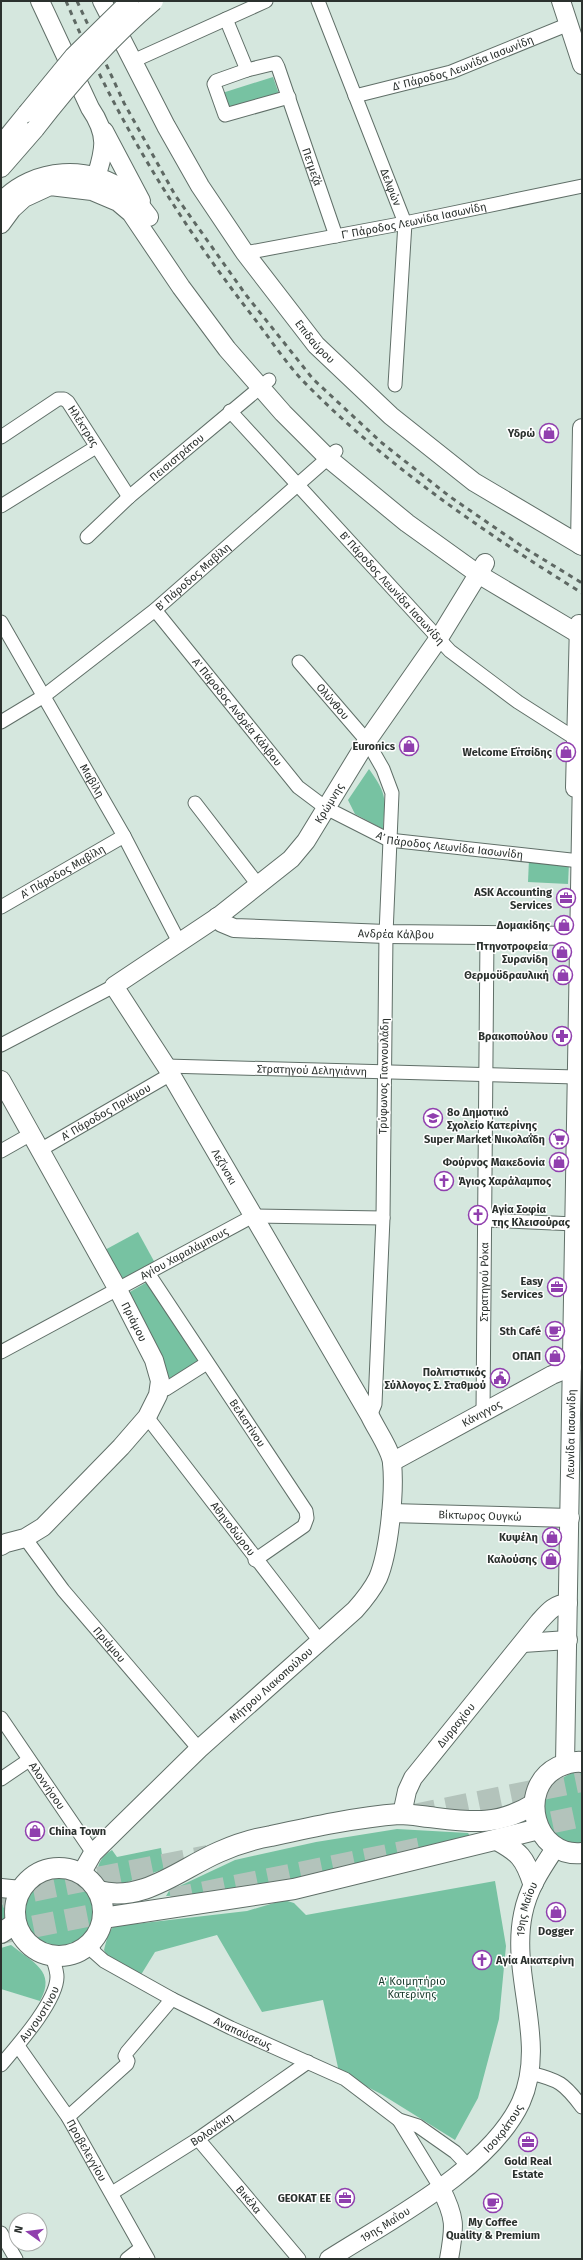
<svg xmlns="http://www.w3.org/2000/svg" width="583" height="2260" viewBox="0 0 583 2260" font-family="'Fira Sans',sans-serif">
<rect width="100%" height="100%" fill="#d5e7de"/>
<g fill="#77c2a2">
<polygon points="273,77 282,103 228,121 219,94"/>
<path d="M369,769C388,796 385,797 383,829L355,814L348,800Z"/>
<polygon points="529,859 569,863 568,884 528,882"/>
<polygon points="138,1232 155,1263 120,1282 103,1251"/>
<polygon points="149,1281 200,1361 167,1383 128,1293"/>
<path d="M578,1771H582V1848C575,1846 565,1844 558,1840C556,1838 553,1833 551,1830C533,1806 552,1778 578,1771Z"/>
<polygon points="397,1829 468,1833 470,1836 408,1859 211,1894 166,1896 169,1891 235,1860 316,1842"/>
<path d="M161,1848L164,1869L125,1883L100,1886C95,1871 97,1859 112,1850L117,1857Z"/>
<circle cx="59" cy="1913" r="36"/>
<path d="M495,1881L506,1946L499,2019L478,2098L455,2140L381,2094L339,2072L323,2000L262,2012L217,1935L155,1952L139,1978L108,1958L104,1950C109,1931 112,1918 135,1924L247,1911L284,1900L294,1903L306,1915Z"/>
<polygon points="1,1903 6,1908 6,1915 1,1924"/>
<path d="M11,1945C32,1962 57,1971 40,2001L1,1989V1948Z"/>
</g>
<g fill="none" stroke-linecap="round" stroke-linejoin="round">
<g stroke="#b3c3bb" stroke-width="22" stroke-dasharray="22 11" stroke-linecap="butt">
<polyline points="414,1815 582,1781"/>
<polyline points="520,1829 582,1816"/>
<polyline points="1,1897 208,1856"/>
<polyline points="171,1899 427,1847"/>
<polyline points="1,1933 123,1909"/>
</g>
<g stroke="#606f68" stroke-width="15">
<g id="street">
<path id="s1" d="M318,1L405,223L395,385"/>
<path id="s2" d="M226,19L247,70L276,63L278,67L336,236"/>
<polyline points="133,61 266,1"/>
<polyline points="247,70 216,81 214,84 225,115 289,97"/>
<path id="s3" d="M355,96L451,72L569,24"/>
<path id="s4" d="M245,253L405,223L582,186"/>
<path id="s5" d="M230,411L450,651L518,702L576,739"/>
<path id="s6" d="M1,437L58,399H64L68,402L129,497"/>
<polyline points="1,506 96,447"/>
<path id="s7" d="M87,537L129,497L269,380"/>
<path id="s8" d="M155,610L298,787L326,808L389,840L580,861"/>
<path id="s9" d="M1,622L124,836L179,942"/>
<path id="s10" d="M299,662L367,741L383,769L392,793L386,934L383,1218L375,1404L370,1416"/>
<path id="s11" d="M1,722L44,696L155,610L336,451"/>
<polyline points="195,803 259,886"/>
<path id="s12" d="M1,907L124,836"/>
<polyline points="1,1045 114,986"/>
<path id="s13" d="M166,1066L577,1077"/>
<path id="s14" d="M40,1150L171,1074"/>
<polyline points="1,1151 31,1134"/>
<polyline points="485,1220 575,1224"/>
<path id="s15" d="M148,1273L306,1511L307,1518L304,1526L255,1560"/>
<path id="s16" d="M1,1352L253,1216L383,1218"/>
<polyline points="159,1388 166,1389 207,1363"/>
<path id="s17" d="M483,1413L487,935"/>
<path id="s18" d="M147,1417L319,1640"/>
<path id="s19" d="M25,1538L63,1590L199,1749"/>
<path id="s20" d="M1,1718L93,1853"/>
<polyline points="1,1779 29,1760"/>
<path id="s21" d="M90,1944L95,1953L104,1961L172,1999L231,2028L345,2079L399,2120L418,2126L455,2152L469,2167"/>
<path id="s22" d="M18,2046L68,2117L148,2259"/>
<path id="s23" d="M1,2065C17,2046 57,2001 57,1977C57,1970 54,1963 52,1956"/>
<path d="M530,2073C559,2080 564,2083 582,2107"/>
<polyline points="68,2117 127,2064 128,2061 125,2056 127,2052 172,1999"/>
<polyline points="399,2120 440,2187"/>
<path id="s24" d="M198,2139L299,2259"/>
<path id="s25" d="M112,2193L198,2139L308,2062"/>
<polyline points="1,2233 16,2259"/>
<polyline points="127,2259 141,2248"/>
</g>
</g>
<g stroke="#606f68" stroke-width="20">
<g id="secondary">
<path d="M40,1L90,108C112,140 102,155 93,188"/>
<path id="s26" d="M102,1L166,126L200,186L245,253L316,345L391,416L474,482L582,546"/>
<polyline points="561,1 582,65"/>
<polyline points="104,131 141,201"/>
<polyline points="1,145 27,113"/>
<polyline points="1,168 35,129"/>
<path d="M1,202C33,167 92,163 129,194C137,201 143,209 149,217"/>
<polyline points="1,224 12,209 24,198 50,186 92,191 118,202 131,213 181,287 227,349 283,413 328,458 407,523 478,574 582,636"/>
<polyline points="580,545 582,428"/>
<polyline points="575,788 579,624"/>
<path id="s27" d="M217,917L222,923L234,928L386,934L580,936"/>
<path id="s28" d="M1,1080L117,1288L154,1360L160,1381L158,1395L147,1417L121,1447L43,1527L25,1538L6,1543L1,1546"/>
<path id="s29" d="M392,1462L552,1375L572,1367"/>
<path id="s30" d="M391,1513L570,1518"/>
<polyline points="523,1643 568,1640"/>
<path id="s31" d="M565,1764L582,774"/>
<path id="s32" d="M402,1814L407,1791L413,1778L539,1622C548,1612 554,1604 568,1603"/>
<path id="s33" d="M81,1874L93,1853L199,1749L355,1610C364,1600 372,1590 378,1578C389,1552 395,1492 392,1463C391,1450 376,1429 370,1416L166,1066L114,986L219,916L291,859L306,841L367,741L439,638L485,563"/>
<polyline points="1,1888 21,1890"/>
<path d="M440,2187C456,2218 455,2226 449,2259"/>
<path id="s34" d="M329,2259C390,2220 490,2169 521,2102C548,2042 510,1976 523,1914C528,1888 542,1868 556,1847"/>
</g>
</g>
<g stroke="#606f68" stroke-width="22">
<g id="primary">
<path d="M582,1762C574,1761 565,1764 558,1767C516,1788 534,1858 582,1853"/>
<path d="M497,1840C519,1852 525,1858 533,1883"/>
<circle cx="59" cy="1912" r="44"/>
<path d="M98,1891C143,1903 180,1869 219,1852C235,1845 253,1839 271,1836C312,1827 358,1817 399,1814C409,1814 420,1816 429,1817C470,1822 497,1827 534,1804"/>
<polyline points="103,1918 294,1889 539,1829"/>
<polyline points="1,1933 16,1923"/>
</g>
</g>
<use href="#street" stroke="#fff" stroke-width="13"/>
<use href="#secondary" stroke="#fff" stroke-width="18"/>
<use href="#primary" stroke="#fff" stroke-width="20"/>
<g stroke="#5e6863" stroke-width="3" stroke-dasharray="5 5" stroke-linecap="butt">
<path d="M66,1C114,115 178,221 254,318C271,340 287,365 307,385C388,467 484,532 582,593"/>
<polyline points="77,1 124,103 175,195 246,295 313,379 382,443 449,496 523,547 582,583"/>
</g>
<g stroke="#606f68" stroke-width="20" stroke-linecap="butt">
<g id="secondary-bridge">
<polyline points="27,113 73,57 130,1"/>
<path d="M35,129C71,82 109,39 154,1"/>
</g>
</g>
<use href="#secondary-bridge" stroke="#fff" stroke-width="18"/>
</g>
<defs>
<g id="shop-ring" transform="scale(1)"><circle r="9.5" fill="#fff" stroke="#903fae" stroke-width="1.5"/><path d="M-5-2.5h2.3a2.7 3.5 0 0 1 5.4 0H5L5.5 6h-11ZM-1.5-2.5h3a1.5 2.3 0 0 0-3 0Z" fill="#903fae"/></g>
<g id="office-ring" transform="scale(1)"><circle r="9.5" fill="#fff" stroke="#903fae" stroke-width="1.5"/><path d="M-6-3h4V-5.5h4V-3h4V5H-6ZM-1-4.5V-3h2v-1.5ZM-6 0V1H6V0Z" fill="#903fae"/></g>
<g id="pharmacy-ring" transform="scale(1)"><circle r="9.5" fill="#fff" stroke="#903fae" stroke-width="1.5"/><path d="M-2-6h4v4h4v4h-4v4h-4v-4h-4v-4h4Z" fill="#903fae"/></g>
<g id="school-ring" transform="scale(1)"><circle r="9.5" fill="#fff" stroke="#903fae" stroke-width="1.5"/><path d="M0-5L7-2L0 1L-7-2ZM-4 1L0 2.5L4 1V4Q0 6-4 4Z" fill="#903fae"/></g>
<g id="supermarket-ring" transform="scale(1)"><circle r="9.5" fill="#fff" stroke="#903fae" stroke-width="1.5"/><path d="M-6-5.5h2.5l.6 2H6L4.5 2H-2.5L-4.4-4H-6ZM-1.5 3.2a1.3 1.3 0 1 0 .1 0ZM3 3.2a1.3 1.3 0 1 0 .1 0Z" fill="#903fae"/></g>
<g id="church-ring" transform="scale(1)"><circle r="9.5" fill="#fff" stroke="#903fae" stroke-width="1.5"/><path d="M-1.2-6h2.4v3.5h3.3v2.4h-3.3V6h-2.4V-.1h-3.3v-2.4h3.3Z" fill="#903fae"/></g>
<g id="cafe-ring" transform="scale(1)"><circle r="9.5" fill="#fff" stroke="#903fae" stroke-width="1.5"/><path d="M-5.5-4.5H6V0H3Q3 3.5 0 3.5H-2.5Q-5.5 3.5-5.5 0ZM3-3.2v2h1.7v-2ZM-6 4.5H4V6H-6Z" fill="#903fae"/></g>
<g id="civic-ring" transform="scale(1)"><circle r="9.5" fill="#fff" stroke="#903fae" stroke-width="1.5"/><path d="M-.6-6.5H3V-4.5H.6V-3L4-1V1h2V6H-6V1h2V-1L-.6-3ZM-1.2 2.5V6h2.4V2.5Z" fill="#903fae"/></g>
</defs>
<g fill-rule="evenodd">
<use href="#shop-ring" x="549" y="433"/>
<use href="#shop-ring" x="409" y="746"/>
<use href="#shop-ring" x="566" y="752"/>
<use href="#office-ring" x="566" y="898"/>
<use href="#shop-ring" x="564" y="925"/>
<use href="#shop-ring" x="562" y="952"/>
<use href="#shop-ring" x="563" y="975"/>
<use href="#pharmacy-ring" x="562" y="1036"/>
<use href="#school-ring" x="433" y="1118"/>
<use href="#supermarket-ring" x="559" y="1139"/>
<use href="#shop-ring" x="559" y="1162"/>
<use href="#church-ring" x="444" y="1181"/>
<use href="#church-ring" x="478" y="1215"/>
<use href="#office-ring" x="557" y="1287"/>
<use href="#cafe-ring" x="555" y="1331"/>
<use href="#shop-ring" x="555" y="1356"/>
<use href="#civic-ring" x="500" y="1378"/>
<use href="#shop-ring" x="552" y="1537"/>
<use href="#shop-ring" x="551" y="1559"/>
<use href="#shop-ring" x="35" y="1831"/>
<use href="#shop-ring" x="556" y="1912"/>
<use href="#church-ring" x="482" y="1960"/>
<use href="#office-ring" x="528" y="2142"/>
<use href="#office-ring" x="345" y="2198"/>
<use href="#cafe-ring" x="493" y="2203"/>
</g>
<g text-anchor="middle" dominant-baseline="central" stroke-width="3" stroke-linejoin="round" paint-order="stroke">
<g font-size="11" fill="#2b312e" stroke="#fff">
<text stroke="none"><textPath href="#s3" startOffset="113">Δ΄ Πάροδος Λεωνίδα Ιασωνίδη</textPath></text>
<text stroke="none"><textPath href="#s2" startOffset="195">Πετμεζά</textPath></text>
<text stroke="none"><textPath href="#s1" startOffset="200">Δελφών</textPath></text>
<text stroke="none"><textPath href="#s4" startOffset="172">Γ΄ Πάροδος Λεωνίδα Ιασωνίδη</textPath></text>
<text stroke="none"><textPath href="#s26" startOffset="403">Επιδαύρου</textPath></text>
<text stroke="none"><textPath href="#s6" startOffset="108">Ηλέκτρας</textPath></text>
<text stroke="none"><textPath href="#s7" startOffset="120">Πεισιστράτου</textPath></text>
<text stroke="none"><textPath href="#s11" startOffset="241">Β΄ Πάροδος Μαβίλη</textPath></text>
<text stroke="none"><textPath href="#s5" startOffset="240">Β΄ Πάροδος Λεωνίδα Ιασωνίδη</textPath></text>
<text stroke="none"><textPath href="#s10" startOffset="52">Ολύνθου</textPath></text>
<text stroke="none"><textPath href="#s8" startOffset="131">Α΄ Πάροδος Ανδρέα Κάλβου</textPath></text>
<text stroke="none"><textPath href="#s9" startOffset="183">Μαβίλη</textPath></text>
<text stroke="none"><textPath href="#s33" startOffset="1376">Κρώμνης</textPath></text>
<text stroke="none"><textPath href="#s8" startOffset="394">Α΄ Πάροδος Λεωνίδα Ιασωνίδη</textPath></text>
<text stroke="none"><textPath href="#s12" startOffset="71">Α΄ Πάροδος Μαβίλη</textPath></text>
<text stroke="none"><textPath href="#s27" startOffset="183">Ανδρέα Κάλβου</textPath></text>
<text stroke="none"><textPath href="#s13" startOffset="146">Στρατηγού Δεληγιάννη</textPath></text>
<text transform="translate(384 1076) rotate(-89)">Τρύφωνος Γιαννουλάδη</text>
<text stroke="none"><textPath href="#s14" startOffset="76">Α΄ Πάροδος Πριάμου</textPath></text>
<text transform="translate(224 1167) rotate(60)">Λεζίνσκι</text>
<text stroke="none"><textPath href="#s16" startOffset="208">Αγίου Χαραλάμπους</textPath></text>
<text stroke="none"><textPath href="#s17" startOffset="131">Στρατηγού Ρόκα</textPath></text>
<text stroke="none"><textPath href="#s28" startOffset="276">Πριάμου</textPath></text>
<text stroke="none"><textPath href="#s29" startOffset="102">Κάνιγγος</textPath></text>
<text stroke="none"><textPath href="#s15" startOffset="180">Βελεστίνου</textPath></text>
<text stroke="none"><textPath href="#s31" startOffset="330">Λεωνίδα Ιασωνίδη</textPath></text>
<text stroke="none"><textPath href="#s30" startOffset="89">Βίκτωρος Ουγκώ</textPath></text>
<text stroke="none"><textPath href="#s18" startOffset="141">Αθηνοδώρου</textPath></text>
<text stroke="none"><textPath href="#s19" startOffset="136">Πριάμου</textPath></text>
<text stroke="none"><textPath href="#s33" startOffset="269">Μήτρου Λιακοπούλου</textPath></text>
<text stroke="none"><textPath href="#s32" startOffset="106">Δυρραχίου</textPath></text>
<text stroke="none"><textPath href="#s20" startOffset="82">Αλοννήσου</textPath></text>
<text stroke="none"><textPath href="#s34" startOffset="447">19ης Μαΐου</textPath></text>
<text stroke="none"><textPath href="#s23" startOffset="64">Αυγουστίνου</textPath></text>
<text stroke="none"><textPath href="#s21" startOffset="179">Αναπαύσεως</textPath></text>
<text stroke="none"><textPath href="#s34" startOffset="219">Ισοκράτους</textPath></text>
<text stroke="none"><textPath href="#s25" startOffset="118">Βολονάκη</textPath></text>
<text stroke="none"><textPath href="#s22" startOffset="125">Προβελεγγίου</textPath></text>
<text stroke="none"><textPath href="#s24" startOffset="79">Βικέλα</textPath></text>
<text stroke="none"><textPath href="#s34" startOffset="66">19ης Μαΐου</textPath></text>
</g>
<g font-size="11" font-weight="bold" fill="#2b312e" stroke="#fff" text-anchor="end">
<text x="535" y="433">Υδρώ</text>
<text x="395" y="746">Euronics</text>
<text x="552" y="752">Welcome Eϊτσίδης</text>
<text x="552" y="892">ASK Accounting<tspan x="552" dy="13">Services</tspan></text>
<text x="550" y="925">Δομακίδης</text>
<text x="548" y="946">Πτηνοτροφεία<tspan x="548" dy="13">Συρανίδη</tspan></text>
<text x="549" y="975">Θερμοϋδραυλική</text>
<text x="548" y="1036">Βρακοπούλου</text>
<text x="447" y="1112" text-anchor="start">8ο Δημοτικό<tspan x="447" dy="13">Σχολείο Κατερίνης</tspan></text>
<text x="545" y="1139">Super Market Νικολαΐδη</text>
<text x="545" y="1162">Φούρνος Μακεδονία</text>
<text x="458" y="1181" text-anchor="start">Άγιος Χαράλαμπος</text>
<text x="492" y="1209" text-anchor="start">Αγία Σοφία<tspan x="492" dy="13">της Κλεισούρας</tspan></text>
<text x="543" y="1281">Easy<tspan x="543" dy="13">Services</tspan></text>
<text x="541" y="1331">Sth Café</text>
<text x="541" y="1356">ΟΠΑΠ</text>
<text x="486" y="1372">Πολιτιστικός<tspan x="486" dy="13">Σύλλογος Σ. Σταθμού</tspan></text>
<text x="538" y="1537">Κυψέλη</text>
<text x="537" y="1559">Καλούσης</text>
<text x="49" y="1831" text-anchor="start">China Town</text>
<text x="556" y="1931" text-anchor="middle">Dogger</text>
<text x="496" y="1960" text-anchor="start">Αγία Αικατερίνη</text>
<text x="528" y="2161" text-anchor="middle">Gold Real<tspan x="528" dy="13">Estate</tspan></text>
<text x="331" y="2198">GEOKAT EE</text>
<text x="493" y="2222" text-anchor="middle">My Coffee<tspan x="493" dy="13">Quality &amp; Premium</tspan></text>
</g>
<g font-size="11" fill="#183b2d" stroke="#fff">
<text x="412" y="1981">Α΄ Κοιμητήριο<tspan x="412" dy="13">Κατερίνης</tspan></text>
</g>
</g>
<rect width="583" height="2260" fill="none" stroke="#2b312e" stroke-width="4"/>
<g transform="translate(28 2232) rotate(284)"><circle r="19" fill="#ffffff" stroke="#aaadab"/>
<path d="M0-3L7 15L0 10L-7 15Z" fill="#903fae"/>
<text y="-6" font-size="11" font-weight="bold" text-anchor="middle" fill="#2b312e">N</text>
</g>
</svg>
